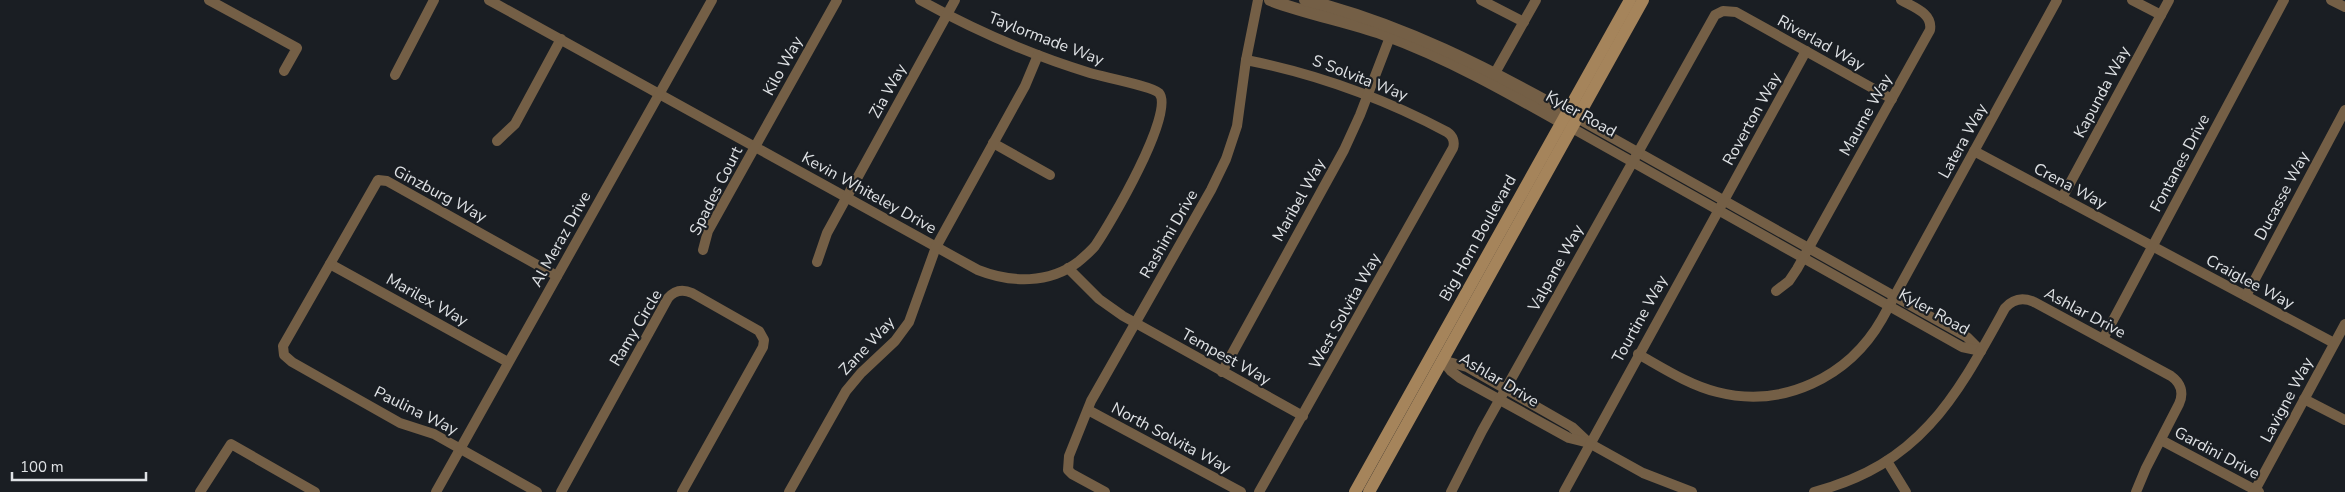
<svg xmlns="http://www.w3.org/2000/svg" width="2345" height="492" viewBox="0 0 2345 492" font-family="'Nunito Sans',sans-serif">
<rect width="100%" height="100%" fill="#1a1e23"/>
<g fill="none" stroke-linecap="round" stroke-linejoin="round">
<g stroke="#745f46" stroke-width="10">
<polyline points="209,0 297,48 284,71"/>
<path d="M489,0L978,270C1011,283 1049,284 1078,262C1084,257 1090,252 1095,246C1109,226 1176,112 1159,93C1152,86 1103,77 1090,73C1031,55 974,30 920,0"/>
<polyline points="1481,0 1524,22"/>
<polyline points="2132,0 2161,15"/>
<polyline points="2331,0 2345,7"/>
<path d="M1246,60C1317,74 1383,98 1447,132C1453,136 1455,142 1453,148L1259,492"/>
<polyline points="1495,73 1536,0"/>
<polyline points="395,75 434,0"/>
<polyline points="1577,118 1967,337 1981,351"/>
<polyline points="1572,128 1962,347 1981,351"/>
<polyline points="497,141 515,124 561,39"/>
<polyline points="993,143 1050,175"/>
<polyline points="1974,151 2334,343"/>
<polyline points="2062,198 2169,0"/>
<polyline points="703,250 708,231 837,0"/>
<polyline points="817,262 827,233 955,0"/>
<polyline points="330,264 508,362"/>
<polyline points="1068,268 1099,299 1123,316 1303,416"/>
<path d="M1776,291L1789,281L1797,269L1930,30C1933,13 1913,7 1901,0"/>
<polyline points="2246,296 2345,110"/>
<polyline points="2103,339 2284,0"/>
<path d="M1638,354C1663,368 1689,385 1717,392C1783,409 1849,377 1882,319L2057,0"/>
<polyline points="1442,360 1467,367 1572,427 1589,443 1643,473 1692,492"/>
<polyline points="1442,360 1451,371 1460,378 1569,438 1589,443"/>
<polyline points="1222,372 1344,150 1360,115 1390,37"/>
<polyline points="2304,399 2345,420"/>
<polyline points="1088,410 1241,492"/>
<polyline points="2161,440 2259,492"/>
<polyline points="1887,461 1906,492"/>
<polyline points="200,492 231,444 315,492"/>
<polyline points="436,492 712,0"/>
<polyline points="537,492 434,434 400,423 292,362 284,355 283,346 378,180 387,181 557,276"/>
<path d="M561,492L668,298C675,290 683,289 692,293L759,331L764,340L763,347L682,492"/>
<polyline points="789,492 846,391 861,373 895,341 909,322 936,247 1025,86 1038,55"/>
<polyline points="1105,492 1072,474 1068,470 1069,456 1091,401 1211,190 1226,159 1237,126 1246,60 1258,0"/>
<polyline points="1451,492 1482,431 1715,15 1723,11 1736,12 1892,99"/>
<polyline points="1564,492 1806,51"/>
<path d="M1814,492C1921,464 1956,397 2005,308C2013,299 2023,297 2034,302L2171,376C2181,383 2184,393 2179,404L2146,468L2136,492"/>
<polyline points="2254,492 2345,324"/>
</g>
<g stroke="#745f46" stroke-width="12">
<path d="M1270,0C1307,14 1346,21 1383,34C1449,58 1510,93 1570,127"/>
<path d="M1305,0C1402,24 1489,69 1575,117"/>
</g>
<g stroke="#a5845b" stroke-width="12">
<polyline points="1355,492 1630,0"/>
<polyline points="1369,492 1643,0"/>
</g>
</g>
<g text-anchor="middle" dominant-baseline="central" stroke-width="4.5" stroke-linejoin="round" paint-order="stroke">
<g font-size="16" fill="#dfe2e5" stroke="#1a1e23">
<text transform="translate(1046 39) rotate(21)">Taylormade Way</text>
<text transform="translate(1821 43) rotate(29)">Riverlad Way</text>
<text transform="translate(783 66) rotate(-61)">Kilo Way</text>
<text transform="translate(1360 78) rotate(21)">S Solvita Way</text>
<text transform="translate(888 91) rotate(-61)">Zia Way</text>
<text transform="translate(2102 92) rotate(-62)">Kapunda Way</text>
<text transform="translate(1581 114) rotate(29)">Kyler Road</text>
<text transform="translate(1866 115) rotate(-61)">Maume Way</text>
<text transform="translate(1752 119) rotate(-61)">Roverton Way</text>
<text transform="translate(1963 141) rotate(-61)">Latera Way</text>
<text transform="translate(2180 163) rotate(-62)">Fontanes Drive</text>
<text transform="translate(2070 186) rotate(28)">Crena Way</text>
<text transform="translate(716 191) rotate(-63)">Spades Court</text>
<text transform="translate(869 193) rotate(29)">Kevin Whiteley Drive</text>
<text transform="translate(440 194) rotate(28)">Ginzburg Way</text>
<text transform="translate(2282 196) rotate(-62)">Ducasse Way</text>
<text transform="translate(1299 200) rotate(-61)">Maribel Way</text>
<text transform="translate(1169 234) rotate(-60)">Rashimi Drive</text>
<text transform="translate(1478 238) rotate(-61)">Big Horn Boulevard</text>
<text transform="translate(561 239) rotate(-61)">Al Meraz Drive</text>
<text transform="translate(1556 268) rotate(-61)">Valpane Way</text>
<text transform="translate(2250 282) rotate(28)">Craiglee Way</text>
<text transform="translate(427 300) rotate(29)">Marilex Way</text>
<text transform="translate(1345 311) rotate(-61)">West Solvita Way</text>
<text transform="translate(1934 312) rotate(29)">Kyler Road</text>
<text transform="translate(2085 313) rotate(28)">Ashlar Drive</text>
<text transform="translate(1640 319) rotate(-61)">Tourtine Way</text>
<text transform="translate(636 328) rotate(-59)">Ramy Circle</text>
<text transform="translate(867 346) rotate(-47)">Zane Way</text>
<text transform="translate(1226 357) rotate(29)">Tempest Way</text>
<text transform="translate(1499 380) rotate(31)">Ashlar Drive</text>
<text transform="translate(2287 400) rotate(-62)">Lavigne Way</text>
<text transform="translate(416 411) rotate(26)">Paulina Way</text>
<text transform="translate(1171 438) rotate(28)">North Solvita Way</text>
<text transform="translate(2217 453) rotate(28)">Gardini Drive</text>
</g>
</g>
<path d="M12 472v8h134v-8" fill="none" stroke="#dfe2e5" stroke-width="2.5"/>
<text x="20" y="472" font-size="15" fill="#dfe2e5" stroke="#1a1e23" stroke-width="4" paint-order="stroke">100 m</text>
</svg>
